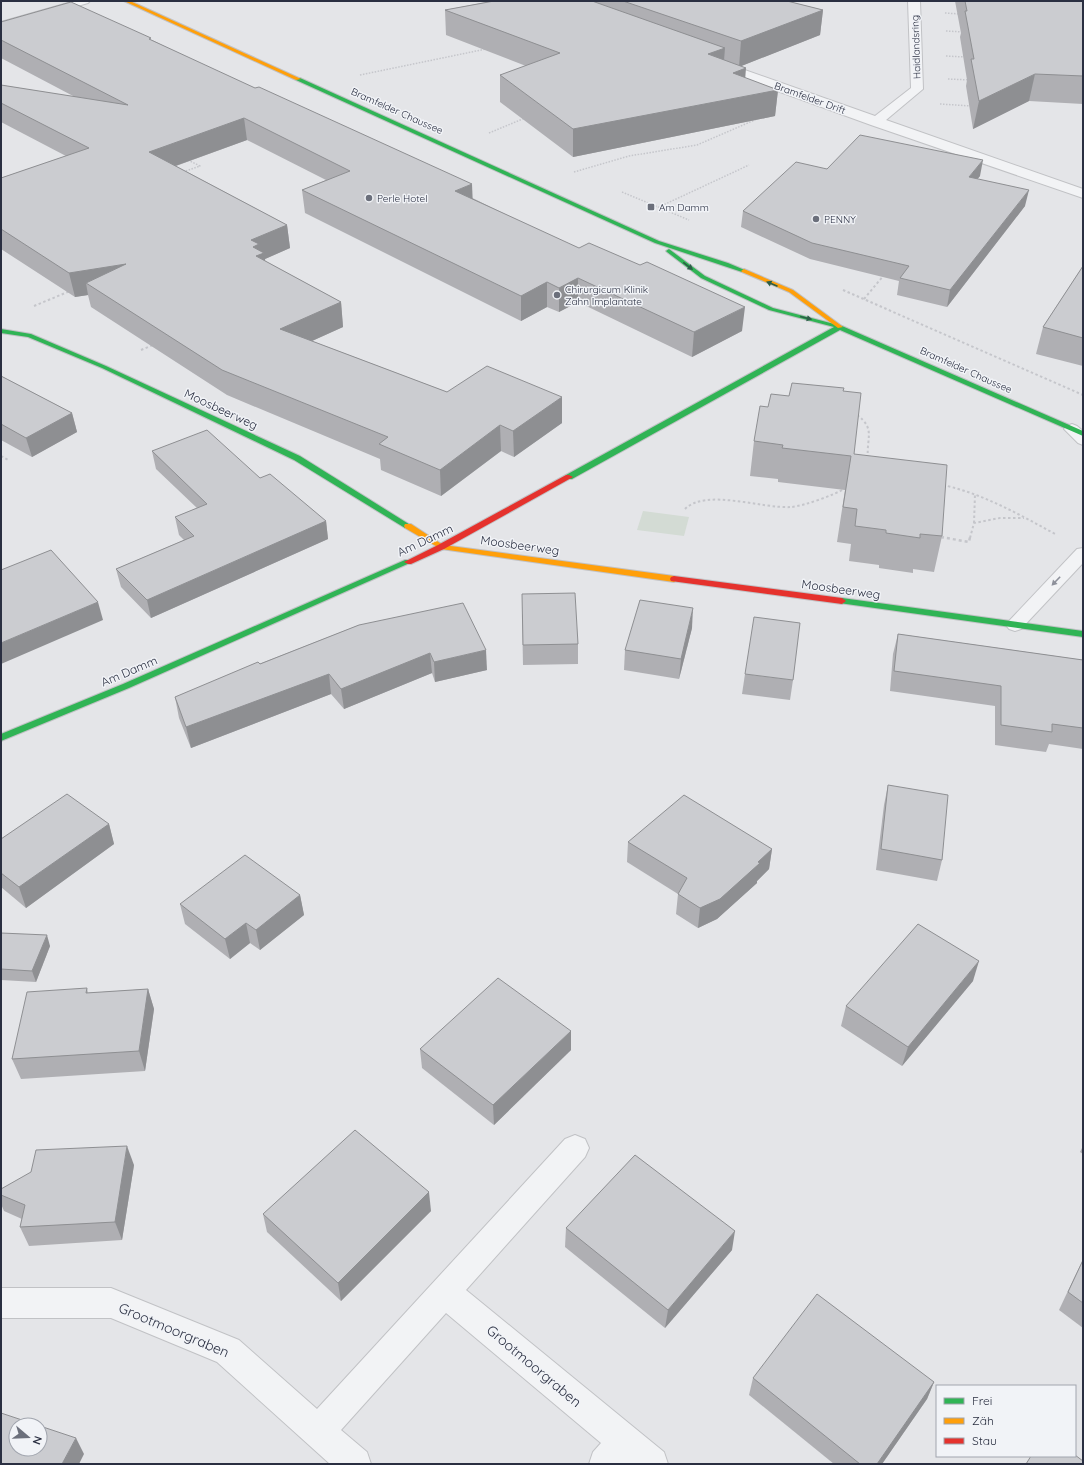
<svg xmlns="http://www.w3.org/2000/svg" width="1084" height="1465" viewBox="0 0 1084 1465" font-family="Quicksand,sans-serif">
<rect width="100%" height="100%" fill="#e4e5e8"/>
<polygon fill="#d3dbd4" points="643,511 689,517 684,536 637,530"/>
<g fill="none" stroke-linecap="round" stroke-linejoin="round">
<g stroke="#c1c2c5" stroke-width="2">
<g id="lane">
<polygon points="75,1 90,1 88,3 1,28 1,22"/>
<polygon points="1072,424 1077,426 1083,431 1083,445 1078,443 1064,429 1067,426"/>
<polygon points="1083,548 1083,563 1021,629 1015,631 1009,629 1006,625 1009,621 1077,549"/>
</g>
</g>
<g stroke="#c1c2c5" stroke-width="2">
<g id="street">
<polygon points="908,1 920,1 923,89 886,120 1083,189 1083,198 871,125 714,68 712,65 714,62 722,62 875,116 911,88"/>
<polygon points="575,1135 585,1139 589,1148 585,1157 466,1290 664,1452 668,1464 589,1464 593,1452 601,1443 446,1313 341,1430 367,1452 371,1464 330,1464 217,1362 111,1318 1,1318 1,1288 111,1288 239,1340 317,1409 565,1139"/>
</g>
</g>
<g stroke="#c1c2c5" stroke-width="2">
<g id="fast">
<polygon points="296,78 300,78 659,241 728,263 747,271 742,272 655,243 296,80"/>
<polygon points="669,249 705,276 773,308 842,326 1083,431 1083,436 840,330 572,479 566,479 566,475 834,327 769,310 701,278 667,252 666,251"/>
<polygon points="1,329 31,334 106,366 300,456 412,526 411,528 405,528 294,460 102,368 28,337 1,333"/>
<polygon points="405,560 408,560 412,562 129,688 1,741 1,734 123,684"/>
<polygon points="842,598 1083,631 1083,637 839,603 838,601"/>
</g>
</g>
<g stroke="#c1c2c5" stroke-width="2">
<g id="slow">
<polygon points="124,1 130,1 301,79 296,80"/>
<polygon points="744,269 793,290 843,327 838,328 789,292 742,272 741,271"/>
<polygon points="405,524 411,524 443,545 674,576 678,579 674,582 441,549 405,528 404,526"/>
</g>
</g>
<g stroke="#c1c2c5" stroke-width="2">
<g id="jam">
<polygon points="566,475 569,475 573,477 444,549 411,564 408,564 404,562 438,545"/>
<polygon points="674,576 842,598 846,601 842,604 671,581 670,579 671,577"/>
</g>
</g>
<g stroke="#c5c6cb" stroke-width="1.5" stroke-dasharray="1.5 1.5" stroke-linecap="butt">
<polyline points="945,13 960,14"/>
<polyline points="946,31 963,32"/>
<polyline points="946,56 965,57"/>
<polyline points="360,75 486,49"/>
<polyline points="948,79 971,80"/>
<polyline points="940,104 971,106"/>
<polyline points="489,133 525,118"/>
<polyline points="183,172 200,166 188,160"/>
<polyline points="574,172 629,156 697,145 757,119"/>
<polyline points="622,192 689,220"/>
<polyline points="659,207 749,165"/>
</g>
<g stroke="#c5c6cb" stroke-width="2" stroke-dasharray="2.5 2.5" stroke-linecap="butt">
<polyline points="843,290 1083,395"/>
<polyline points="864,299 884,275"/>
<polyline points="34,306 70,291"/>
<polyline points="141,350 153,345"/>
<path d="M857,415C876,429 866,438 868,458"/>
<polyline points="1,456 8,460"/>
<path d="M943,485C984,494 1020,515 1057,535"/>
<path d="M685,509C706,488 762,509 791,507C804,506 834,495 846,488"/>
<polyline points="974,523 975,494"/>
<polyline points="941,537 945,538"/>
<polyline points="970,538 974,523 1000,518 1024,518"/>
</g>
<polyline stroke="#c5c6cb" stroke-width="2.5" stroke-dasharray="3 3" stroke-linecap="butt" points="941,537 969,542 970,537"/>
<use href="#lane" fill="#f2f3f5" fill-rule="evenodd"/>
<use href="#street" fill="#f2f3f5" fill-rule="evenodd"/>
<use href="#fast" fill="#30b455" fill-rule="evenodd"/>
<use href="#slow" fill="#ff9f0a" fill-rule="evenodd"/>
<use href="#jam" fill="#e5322d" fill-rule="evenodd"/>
</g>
<g fill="#afafb3">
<polygon points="492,1 787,1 823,10 820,35 741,66 745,78 778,90 775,116 573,157 500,102 500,75 526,66 446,35 445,10"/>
<polygon points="955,1 1083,1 1083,104 1029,101 973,129 966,86 967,80 960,37 961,33"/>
<polygon points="1,22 152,40 742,331 692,357 578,302 559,312 547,307 521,321 305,213 302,190 326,180 247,140 176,166 287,225 290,248 265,259 265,261 341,302 343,327 312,341 447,392 562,397 562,423 514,457 501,451 441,496 381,470 380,459 227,395 91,307 88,295 75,297 1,249 1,178 66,156 1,122 1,85 75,97 1,58"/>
<polygon points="827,169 980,176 977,179 1025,206 947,307 897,295 899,281 810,259 741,227 743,211"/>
<polygon points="1083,266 1083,366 1036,354 1043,327"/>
<polygon points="1,376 72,413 77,432 32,457 1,440"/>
<polygon points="843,391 854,454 942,536 934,572 913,569 913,573 879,568 879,565 849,561 851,544 837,542 845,490 778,482 778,479 750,476 754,441 768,407 789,396"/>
<polygon points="152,451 260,478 326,521 328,539 151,618 121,587 116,569 184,540 179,535 175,517 197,508 156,469"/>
<polygon points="522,614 578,644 578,664 523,665"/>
<polygon points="359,625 487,670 435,682 432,673 344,709 331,694 191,748 179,718 175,697"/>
<polygon points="692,628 679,679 624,670 625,650"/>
<polygon points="898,634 1083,660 1083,749 1049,744 1046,752 995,745 995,706 890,691 893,654"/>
<polygon points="745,674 793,680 790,700 742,694"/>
<polygon points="888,785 942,860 937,881 876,870 884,805"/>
<polygon points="109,824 114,844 26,908 1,887 1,839"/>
<polygon points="628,842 772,849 769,869 757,881 757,883 717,919 698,928 676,914 678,894 627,862"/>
<polygon points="300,895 304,915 260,950 250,943 230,959 185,924 180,904"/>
<polygon points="1,933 50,946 36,982 1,980"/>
<polygon points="973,981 902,1066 841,1026 846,1006"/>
<polygon points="87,988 88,993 148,989 154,1009 145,1071 21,1079 12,1059"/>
<polygon points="571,1031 571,1050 494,1125 422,1068 420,1049"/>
<polygon points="1083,1146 1083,1154 1080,1152"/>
<polygon points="134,1165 122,1240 29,1246 20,1227 22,1219 4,1211 1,1204 1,1189"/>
<polygon points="431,1211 341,1301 267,1232 263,1214"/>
<polygon points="566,1228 732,1250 665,1328 565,1247"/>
<polygon points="1083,1260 1083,1328 1059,1310 1074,1278"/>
<polygon points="753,1378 934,1382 927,1399 882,1464 834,1464 749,1395"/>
</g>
<g fill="#8e8f92">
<polygon points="823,10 820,35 739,67 741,41"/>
<polygon points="725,48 723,73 708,54"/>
<polygon points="746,68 744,94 778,90 775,116 573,157 573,129 733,73"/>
<polygon points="1035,74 1029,101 973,129 979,101"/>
<polygon points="244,118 247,140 153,174 149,152"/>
<polygon points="983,160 980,176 966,193 969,177"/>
<polygon points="472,184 473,207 455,191"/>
<polygon points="1029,190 1025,206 947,307 950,290"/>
<polygon points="287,225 290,248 265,259 267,277 258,270 251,240"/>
<polygon points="126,264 86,283 88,295 75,297 69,273"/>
<polygon points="578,278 578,302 559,312 559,288"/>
<polygon points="547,282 547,307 521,321 521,296"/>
<polygon points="341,302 343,327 283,354 280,329"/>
<polygon points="745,307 742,331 692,357 694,332"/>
<polygon points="562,397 562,423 514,457 513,431"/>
<polygon points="72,413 77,432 32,457 26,438"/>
<polygon points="500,425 501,451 441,496 440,470"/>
<polygon points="326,521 328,539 151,618 147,600"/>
<polygon points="98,602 103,620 1,664 1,643"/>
<polygon points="693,608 692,628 679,679 681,659"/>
<polygon points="486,650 487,670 435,682 434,662"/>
<polygon points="430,653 432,673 344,709 341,689"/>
<polygon points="329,674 331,694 191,748 186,727"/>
<polygon points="109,824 114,844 26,908 19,887"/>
<polygon points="772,849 769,869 757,881 757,883 717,919 698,928 700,908 758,862"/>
<polygon points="300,895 304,915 260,950 256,930"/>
<polygon points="246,923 250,943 230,959 225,939"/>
<polygon points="47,935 50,946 36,982 32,971"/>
<polygon points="979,961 973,981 902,1066 908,1047"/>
<polygon points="148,989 154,1009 145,1071 139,1051"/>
<polygon points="571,1031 571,1050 494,1125 493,1105"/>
<polygon points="127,1146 134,1165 122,1240 115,1222"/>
<polygon points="429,1192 431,1211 341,1301 338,1283"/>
<polygon points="735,1231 732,1250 665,1328 668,1310"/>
<polygon points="934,1382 927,1399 882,1464 877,1464"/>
<polygon points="76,1438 84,1454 79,1464 62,1464"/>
</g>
<g fill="#cbccd0" stroke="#8e8f92">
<polygon points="494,1 592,1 725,48 708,54 746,68 733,73 778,90 573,129 500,75 560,53 445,10"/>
<polygon points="623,1 787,1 823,10 741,41"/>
<polygon points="965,1 1083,1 1083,76 1035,74 979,101 971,59 974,59 965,11 967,11"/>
<polygon points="71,2 151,38 149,39 255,88 259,87 472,184 455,191 579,248 589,243 640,265 647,262 745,307 694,332 578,278 559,288 547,282 521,296 302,190 350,171 244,118 149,152 287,225 251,240 259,244 253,247 264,253 256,256 341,302 280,329 447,392 487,366 562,397 513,431 500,425 440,470 379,444 388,437 222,370 86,283 126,264 69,273 1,229 1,178 89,148 1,103 1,85 128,105 1,40 1,22"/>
<polygon points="860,135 983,160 969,177 1029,190 950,290 900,278 909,266 812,243 743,211 796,162 827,169"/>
<polygon points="1083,266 1083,338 1043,327"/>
<polygon points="1,376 72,413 26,438 1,424"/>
<polygon points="792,383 844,388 843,391 861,393 854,454 947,465 942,536 920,534 920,538 886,533 886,530 855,526 857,509 843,507 851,456 782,448 783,445 754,441 760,406 768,407 771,394 789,396"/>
<polygon points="207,430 260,478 270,474 326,521 147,600 116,569 194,536 175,517 207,504 152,451"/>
<polygon points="51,550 98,602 1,643 1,570"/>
<polygon points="575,593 578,644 523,645 522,594"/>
<polygon points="640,600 693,608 681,659 625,650"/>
<polygon points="463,603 486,650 434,662 430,653 341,689 329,674 186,727 175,697 258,662 260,664 359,625"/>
<polygon points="754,617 800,623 793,680 745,674"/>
<polygon points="898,634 1083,660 1083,728 1052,724 1052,732 1001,725 1001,686 894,671"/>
<polygon points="888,785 948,795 942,860 881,849"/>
<polygon points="67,794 109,824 19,887 1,873 1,839"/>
<polygon points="684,795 772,849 758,862 760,863 720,899 700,908 678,894 687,878 628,842"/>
<polygon points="245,855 300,895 256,930 246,923 225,939 180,904"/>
<polygon points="918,924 979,961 908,1047 846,1006"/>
<polygon points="1,933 47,935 32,971 1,969"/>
<polygon points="498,978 571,1031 493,1105 420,1049"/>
<polygon points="87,988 86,993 148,989 139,1051 12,1059 27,992"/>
<polygon points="355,1130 429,1192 338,1283 263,1214"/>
<polygon points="127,1146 115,1222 20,1227 25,1205 1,1195 1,1189 31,1172 36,1150"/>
<polygon points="635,1155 735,1231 668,1310 566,1228"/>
<polygon points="1083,1260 1083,1303 1068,1292"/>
<polygon points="817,1294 934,1382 877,1464 860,1464 753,1378"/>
<polygon points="1,1413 37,1425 16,1425 16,1449 40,1449 40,1426 76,1438 62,1464 1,1464"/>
<polygon points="1075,1455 1083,1461 1083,1464 1026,1464 1031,1456 1075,1456"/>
</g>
<defs><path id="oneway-solid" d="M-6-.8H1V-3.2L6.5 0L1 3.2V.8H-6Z"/></defs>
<g fill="#2c5e48">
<use href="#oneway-solid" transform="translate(688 266) rotate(38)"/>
<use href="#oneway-solid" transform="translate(772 284) rotate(-157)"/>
<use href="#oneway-solid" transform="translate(806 318) rotate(14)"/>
</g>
<use fill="#8e919b" href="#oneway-solid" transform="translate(1056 581) rotate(134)"/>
<g fill="#6b6f7b" stroke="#f1f3f7" stroke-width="1.5">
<circle cx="369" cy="198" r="4"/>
<rect x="647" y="203" width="8" height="8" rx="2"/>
<circle cx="816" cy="219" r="4"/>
<circle cx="557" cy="295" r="4"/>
</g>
<g text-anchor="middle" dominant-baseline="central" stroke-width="3" stroke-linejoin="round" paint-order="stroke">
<g font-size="10" fill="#2a2f41" stroke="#f1f3f7">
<text transform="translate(916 47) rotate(-92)">Haidlandsring</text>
<text transform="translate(810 98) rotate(20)">Bramfelder Drift</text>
<text transform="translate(397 111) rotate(24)">Bramfelder Chaussee</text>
<text transform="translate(966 370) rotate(24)">Bramfelder Chaussee</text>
</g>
<g font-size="10" fill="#2a2f41" stroke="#f1f3f7" text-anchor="start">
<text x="377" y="198">Perle Hotel</text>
<text x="659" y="207">Am Damm</text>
<text x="824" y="219">PENNY</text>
<text x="565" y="289">Chirurgicum Klinik<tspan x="565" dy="12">Zahn Implantate</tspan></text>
</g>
<g font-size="12" fill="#2a2f41" stroke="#f1f3f7">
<text transform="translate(221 409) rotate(25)">Moosbeerweg</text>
<text transform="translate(425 540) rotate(-25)">Am Damm</text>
<text transform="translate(520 545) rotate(8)">Moosbeerweg</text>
<text transform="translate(841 589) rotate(8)">Moosbeerweg</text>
<text transform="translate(129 671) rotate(-23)">Am Damm</text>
</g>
<g font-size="14" fill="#2a2f41" stroke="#f1f3f7">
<text transform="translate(174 1330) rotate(23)">Grootmoorgraben</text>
<text transform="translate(534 1366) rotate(40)">Grootmoorgraben</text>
</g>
</g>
<rect width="1084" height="1465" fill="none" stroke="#2a2f41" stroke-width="4"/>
<rect x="936" y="1385" width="140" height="72" fill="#f1f3f7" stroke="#a1a5ae"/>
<rect x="944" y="1398" width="20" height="6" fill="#30b455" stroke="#a1a5ae"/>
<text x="972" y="1405" font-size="12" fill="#2a2f41">Frei</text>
<rect x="944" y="1418" width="20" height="6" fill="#ff9f0a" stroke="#a1a5ae"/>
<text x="972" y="1425" font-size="12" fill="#2a2f41">Zäh</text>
<rect x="944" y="1438" width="20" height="6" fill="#e5322d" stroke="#a1a5ae"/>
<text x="972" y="1445" font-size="12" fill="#2a2f41">Stau</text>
<g transform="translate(28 1437) rotate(109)"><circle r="19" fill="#f1f3f7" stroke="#a1a5ae"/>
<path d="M0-3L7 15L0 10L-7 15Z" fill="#6b6f7b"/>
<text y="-6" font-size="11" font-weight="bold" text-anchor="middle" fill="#2a2f41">N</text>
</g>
</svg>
